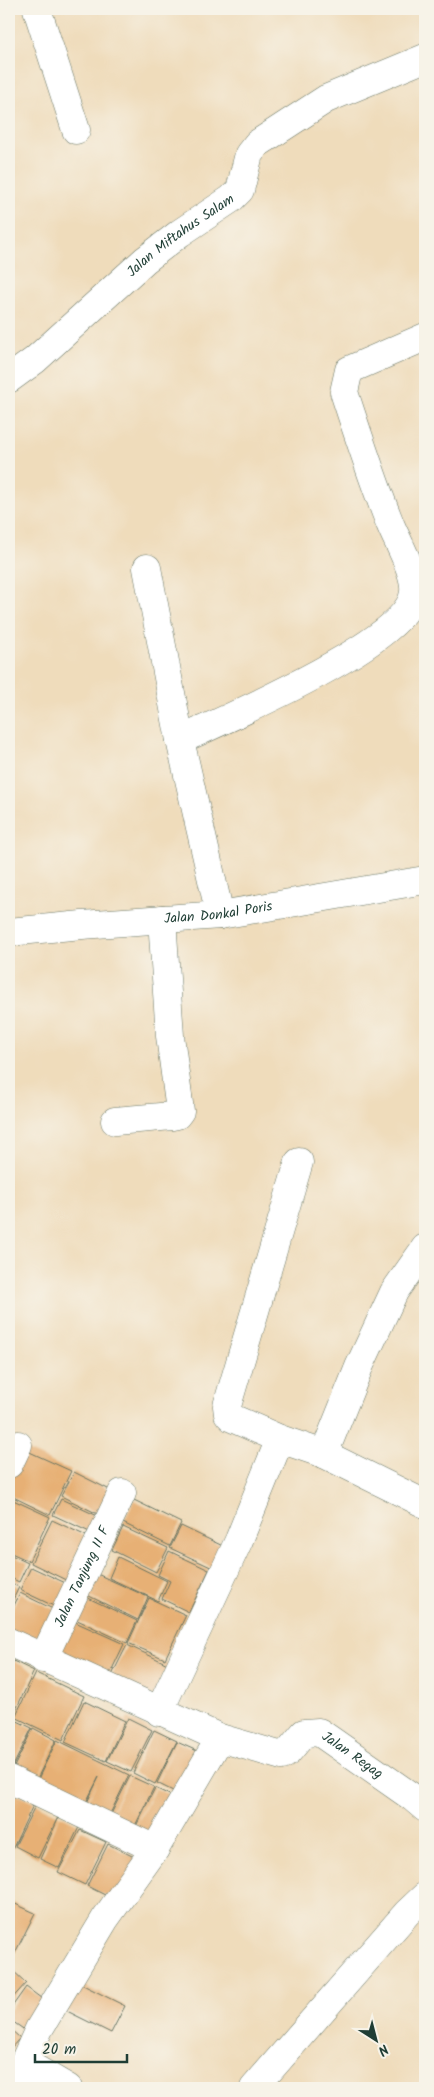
<svg xmlns="http://www.w3.org/2000/svg" width="434" height="2097" viewBox="0 0 434 2097" font-family="Kalam,sans-serif">
<rect width="100%" height="100%" fill="#f7f3e8"/>
<filter id="ink" filterUnits="userSpaceOnUse"><feTurbulence type="fractalNoise" baseFrequency=".02" numOctaves="2"/><feDisplacementMap in="SourceGraphic" scale="10" xChannelSelector="R" yChannelSelector="G"/><feConvolveMatrix kernelMatrix="1 2 1 2 8 2 1 2 1" color-interpolation-filters="sRGB"/></filter>
<filter id="wash" filterUnits="userSpaceOnUse"><feTurbulence type="fractalNoise" baseFrequency=".0096" numOctaves="4" result="noise"/><feDisplacementMap in="SourceGraphic" scale="20" xChannelSelector="R" yChannelSelector="G"/><feGaussianBlur stdDeviation="1.12" result="paint"/><feColorMatrix in="noise" values="0 0 0 0 0 0 0 0 0 0 0 0 0 0 0 0 0 1.4 0 .05"/><feComposite in="paint" operator="in"/></filter>
<g filter="url(#wash)">
<rect width="100%" height="100%" fill="#efdcbb"/>
<g id="blocks">
<g fill="#e7b074">
<polygon points="23,1449 71,1471 50,1515 9,1495 9,1480"/>
<polygon points="74,1472 112,1491 100,1515 61,1496"/>
<polygon points="9,1498 50,1517 29,1561 9,1552"/>
<polygon points="61,1499 104,1519 96,1535 53,1515"/>
<polygon points="134,1500 181,1523 170,1546 123,1523"/>
<polygon points="52,1520 95,1540 74,1584 31,1563"/>
<polygon points="181,1526 227,1548 217,1570 170,1548"/>
<polygon points="123,1527 168,1548 156,1572 112,1550"/>
<polygon points="169,1551 209,1570 189,1612 162,1599 170,1581 158,1575"/>
<polygon points="9,1554 28,1563 19,1582 9,1577"/>
<polygon points="118,1557 167,1581 158,1601 109,1578"/>
<polygon points="31,1567 72,1586 60,1609 20,1590"/>
<polygon points="97,1574 148,1597 138,1620 87,1595"/>
<polygon points="9,1583 19,1587 9,1608"/>
<polygon points="20,1593 55,1610 36,1648 9,1635 9,1616"/>
<polygon points="86,1597 137,1621 127,1643 75,1619"/>
<polygon points="149,1598 186,1615 165,1659 128,1643"/>
<polygon points="73,1621 124,1644 106,1682 55,1659"/>
<polygon points="127,1645 172,1666 153,1704 108,1683"/>
<polygon points="9,1659 34,1671 13,1716 9,1714"/>
<polygon points="36,1673 84,1696 63,1740 15,1717"/>
<polygon points="84,1701 125,1721 106,1761 65,1742"/>
<polygon points="9,1717 32,1728 11,1770 9,1769"/>
<polygon points="128,1718 152,1730 131,1772 107,1761"/>
<polygon points="33,1728 56,1740 35,1783 12,1771"/>
<polygon points="154,1730 177,1741 155,1784 133,1773"/>
<polygon points="57,1740 129,1775 108,1818 85,1807 99,1777 84,1806 36,1783"/>
<polygon points="177,1742 204,1754 183,1796 157,1783"/>
<polygon points="130,1776 154,1787 133,1830 109,1818"/>
<polygon points="155,1788 178,1799 158,1842 134,1830"/>
<polygon points="9,1791 34,1803 12,1850 9,1849"/>
<polygon points="36,1804 59,1815 38,1858 15,1846"/>
<polygon points="60,1815 80,1825 59,1868 40,1859"/>
<polygon points="80,1830 106,1842 85,1885 58,1872"/>
<polygon points="108,1844 138,1859 117,1901 87,1886"/>
<polygon points="11,1902 35,1913 14,1955 9,1953 9,1907"/>
<polygon points="9,1967 26,1983 9,2002"/>
<polygon points="77,1982 125,2006 111,2033 63,2009"/>
<polygon points="26,1987 49,2004 29,2033 9,2019 9,2011"/>
<polygon points="9,2028 20,2038 9,2050"/>
</g>
</g>
</g>
<g filter="url(#ink)">
<use href="#blocks" fill-opacity="0" stroke="#687563" stroke-width="1"/>
<g fill="none" stroke-linecap="round" stroke-linejoin="round">
<g stroke="#687563" stroke-width="29">
<g id="minor">
<polyline points="37,9 76,130"/>
<path id="s1" d="M9,379L35,360L145,260L180,233L231,199L240,190L249,154L257,144L326,99L425,58"/>
<polyline points="147,568 180,740 220,915"/>
<path d="M180,740C225,719 409,642 414,592C416,572 396,540 389,521C372,478 358,435 344,392L349,370L425,337"/>
<path id="s2" d="M9,932L82,925L220,915L425,880"/>
<polyline points="115,1121 172,1116 177,1115 180,1111 170,1036 162,919"/>
<polyline points="280,1439 232,1418 228,1414 227,1406 299,1162"/>
<polyline points="324,1454 359,1367 394,1292 425,1248"/>
<polyline points="9,1464 18,1445"/>
<path id="s3" d="M9,1642L220,1738L282,1756L288,1752L304,1733L319,1732L412,1797L425,1808"/>
<path id="s4" d="M43,1659L122,1493"/>
<polyline points="159,1712 239,1540 280,1439 324,1454 425,1504"/>
<polyline points="9,1779 155,1849 220,1738"/>
<polyline points="24,2062 68,2088"/>
<polyline points="21,2088 24,2062 39,2029 105,1919 155,1849"/>
<polyline points="254,2088 407,1913 425,1896"/>
</g>
</g>
<use href="#minor" stroke="#fff" stroke-width="28"/>
</g>
</g>
<g text-anchor="middle" dominant-baseline="central" stroke-width="5" stroke-linejoin="round" paint-order="stroke">
<g font-size="14" fill="#1f3d34" stroke="#f7f3e8">
<text stroke="none"><textPath href="#s1" startOffset="224">Jalan Miftahus Salam</textPath></text>
<text stroke="none"><textPath href="#s2" startOffset="210">Jalan Donkal Poris</textPath></text>
<text stroke="none"><textPath href="#s4" startOffset="91">Jalan Tanjung II F</textPath></text>
<text stroke="none"><textPath href="#s3" startOffset="384">Jalan Regag</textPath></text>
</g>
</g>
<rect width="434" height="2097" fill="none" stroke="#f7f3e8" stroke-width="30"/>
<g transform="translate(376 2040) rotate(144)" stroke="#f7f3e8" stroke-width="4" paint-order="stroke">
<path d="M0-4L9 19L0 12L-9 19Z" fill="#1f3d34"/>
<text y="-8" font-size="14" font-weight="bold" text-anchor="middle" fill="#1f3d34">N</text>
</g>
<path d="M35 2054v8h92v-8" fill="none" stroke="#1f3d34" stroke-width="2.5"/>
<text x="42" y="2054" font-size="15" fill="#1f3d34" stroke="#f7f3e8" stroke-width="4" paint-order="stroke">20 m</text>
</svg>
